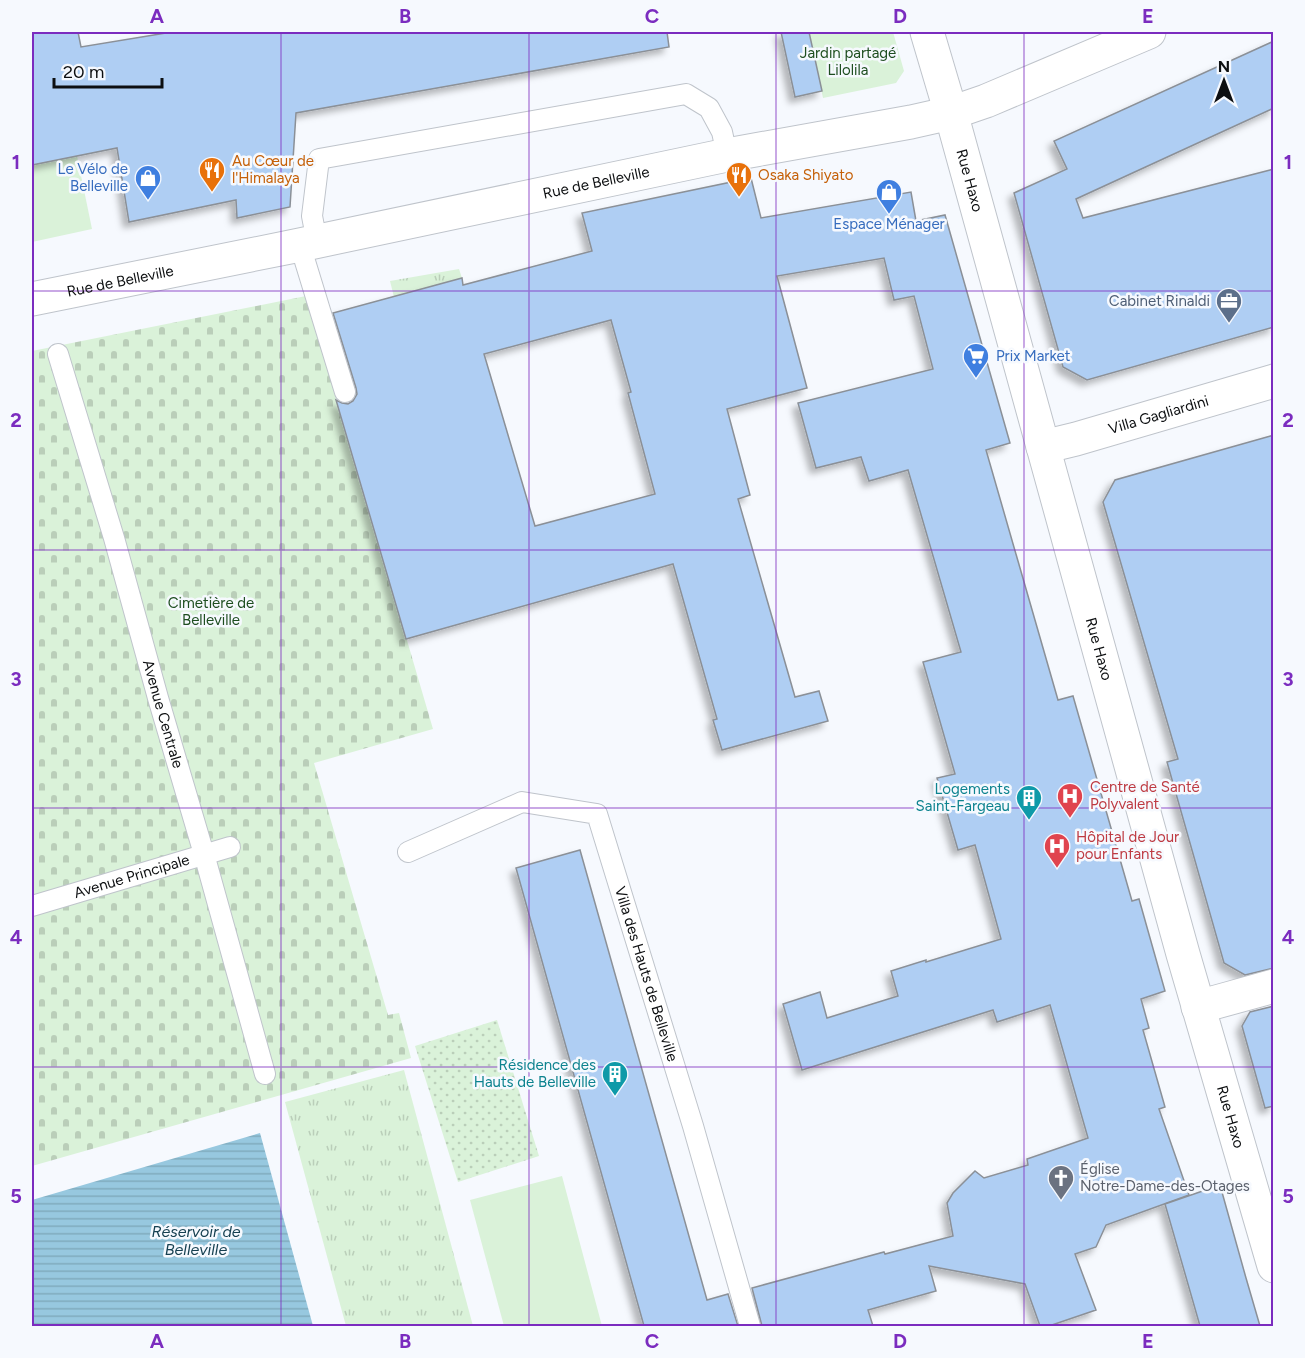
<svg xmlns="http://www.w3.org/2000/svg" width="1305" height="1358" viewBox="0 0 1305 1358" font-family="Figtree,sans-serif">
<defs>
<pattern id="grass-tufts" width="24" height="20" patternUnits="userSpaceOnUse" patternTransform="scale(1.5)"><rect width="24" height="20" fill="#daf2d9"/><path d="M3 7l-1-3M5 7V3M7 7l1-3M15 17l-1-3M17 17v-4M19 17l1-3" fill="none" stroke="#baceb9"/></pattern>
<pattern id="cemetery-stones" width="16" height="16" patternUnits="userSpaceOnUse" patternTransform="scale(1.5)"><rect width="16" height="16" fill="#daf2d9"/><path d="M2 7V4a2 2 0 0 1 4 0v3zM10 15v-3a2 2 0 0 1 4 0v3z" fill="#baceb9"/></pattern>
<pattern id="park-dots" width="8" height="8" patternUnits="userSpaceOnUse" patternTransform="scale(1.5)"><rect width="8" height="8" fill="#daf2d9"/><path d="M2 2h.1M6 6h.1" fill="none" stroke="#baceb9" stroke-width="1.8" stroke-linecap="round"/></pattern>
<pattern id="water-rules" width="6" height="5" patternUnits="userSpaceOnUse" patternTransform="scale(1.5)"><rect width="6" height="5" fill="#97c8df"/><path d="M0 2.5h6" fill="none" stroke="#81abbe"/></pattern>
<filter id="shadow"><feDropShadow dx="-5.5" dy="5.5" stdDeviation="3" flood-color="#0004"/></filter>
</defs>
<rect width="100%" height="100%" fill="#f6f9fe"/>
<g fill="url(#grass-tufts)">
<polygon points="459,269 462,278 394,297 390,281"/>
<polygon points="404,1070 473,1326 346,1326 285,1102"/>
</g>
<polygon fill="url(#cemetery-stones)" points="306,296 433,729 314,763 388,1015 399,1013 411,1058 32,1166 32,351"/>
<polygon fill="url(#park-dots)" points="497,1020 539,1156 458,1182 415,1046"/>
<g fill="#daf2d9">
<polygon points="809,32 893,32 904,71 896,83 823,98"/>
<polygon points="77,156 92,229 32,242 32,165"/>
<polygon points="562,1176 602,1326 504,1326 470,1200"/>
</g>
<polygon fill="url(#water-rules)" points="260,1133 313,1326 32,1326 32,1200"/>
<g fill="#afcef3" stroke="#8b9097" stroke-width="1.5" fill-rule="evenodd" filter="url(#shadow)">
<polygon points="32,32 78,32 81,47 172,32 667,32 669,47 296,113 290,207 237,218 236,200 129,222 117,148 32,165"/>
<polygon points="781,32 809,32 822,91 795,97"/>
<polygon points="1274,41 1274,108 1076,199 1083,218 1274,169 1274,327 1087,380 1063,367 1014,193 1067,169 1054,141"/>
<path d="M751,178L761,218L911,192L916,221L945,215L1010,443L986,450L1058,700L1073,696L1132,901L1139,899L1165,991L1141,999L1149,1028L1143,1030L1165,1107L1159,1109L1189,1195L1106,1225L1096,1247L1075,1254L1096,1310L1049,1326H1040L1025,1284L929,1266L936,1291L868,1310L873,1326H762L752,1288L884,1252L885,1254L953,1236L947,1203L953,1193L975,1171L984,1178L1028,1165L1027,1159L1088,1138L1050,1005L997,1022L993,1010L802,1070L783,1004L820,992L827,1018L898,996L891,971L926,960V962L1001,939L975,845L958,850L937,778L955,774L923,662L961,652L908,470L869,481L861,457L816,468L798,403L933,369L914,296L894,300L884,258L777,276L807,388L727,409L750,495L738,499L795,697L819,691L828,721L722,750L713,720L717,719L673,564L406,639L336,400L342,403L348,404L353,401L357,394L356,388L333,313L462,278L463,285L592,251L582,213ZM611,320L631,392L628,393L655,494L535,526L484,354Z"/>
<polygon points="1274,435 1274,968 1245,975 1224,963 1167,762 1178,759 1103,502 1115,480"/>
<polygon points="580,850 707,1300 728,1294 738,1326 644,1326 516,868"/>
<polygon points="1274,1006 1274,1106 1265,1108 1242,1026 1250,1012"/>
<polygon points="1220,1185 1246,1278 1260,1326 1200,1326 1165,1204"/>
</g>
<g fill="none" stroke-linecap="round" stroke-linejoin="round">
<g stroke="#bfc4cb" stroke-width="22">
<g id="lane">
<polyline points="317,242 312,216 319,159 686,94 709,108 722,132 727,155"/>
<polyline points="300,245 345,392"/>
<path id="s1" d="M58,354L114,538L158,698L204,854L265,1074"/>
<path id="s2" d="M408,852L522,802L597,814L693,1126L750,1326"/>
<path id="s3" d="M32,906L230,847"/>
</g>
</g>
<g stroke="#bfc4cb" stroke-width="35">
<g id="street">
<path id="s4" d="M951,113L1183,954L1274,1266"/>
<path id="s5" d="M1043,447L1076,439L1274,381"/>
<polyline points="1198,1007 1274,986"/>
</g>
</g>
<g stroke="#bfc4cb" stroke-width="35">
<g id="secondary">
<polyline points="927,32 951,113"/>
<path id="s6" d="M32,299L300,245L727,155L911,122L951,113L986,101L1149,32"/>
</g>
</g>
<use href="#lane" stroke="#fff" stroke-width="20"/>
<use href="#street" stroke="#fff" stroke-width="33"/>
<use href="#secondary" stroke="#fff" stroke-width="33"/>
</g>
<path fill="none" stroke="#7b2cbf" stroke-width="1.5" stroke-opacity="0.55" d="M281,32V1326M529,32V1326M776,32V1326M1024,32V1326M32,291H1274M32,550H1274M32,808H1274M32,1067H1274"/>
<defs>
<g id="restaurant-pin" transform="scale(1.35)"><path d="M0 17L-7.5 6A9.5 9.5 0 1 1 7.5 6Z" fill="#e8710a" stroke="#f6f9fe"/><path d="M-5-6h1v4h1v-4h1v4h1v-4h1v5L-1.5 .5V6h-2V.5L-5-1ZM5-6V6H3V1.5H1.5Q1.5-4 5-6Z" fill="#fff"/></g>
<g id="shop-pin" transform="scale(1.35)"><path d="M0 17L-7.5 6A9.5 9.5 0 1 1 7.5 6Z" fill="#3f7fe0" stroke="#f6f9fe"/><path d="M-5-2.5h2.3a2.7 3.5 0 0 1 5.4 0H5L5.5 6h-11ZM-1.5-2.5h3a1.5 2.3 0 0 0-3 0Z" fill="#fff"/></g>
<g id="office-pin" transform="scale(1.35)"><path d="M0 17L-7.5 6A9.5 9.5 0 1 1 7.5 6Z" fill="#5c6f8a" stroke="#f6f9fe"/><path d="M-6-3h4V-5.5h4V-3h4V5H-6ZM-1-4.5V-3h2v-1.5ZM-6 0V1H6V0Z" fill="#fff"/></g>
<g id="supermarket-pin" transform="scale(1.35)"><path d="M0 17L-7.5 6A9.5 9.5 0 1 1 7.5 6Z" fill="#3f7fe0" stroke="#f6f9fe"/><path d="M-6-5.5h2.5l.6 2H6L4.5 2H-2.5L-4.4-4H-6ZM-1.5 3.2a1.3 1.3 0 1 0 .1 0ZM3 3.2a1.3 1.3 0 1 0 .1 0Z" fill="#fff"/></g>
<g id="hospital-pin" transform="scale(1.35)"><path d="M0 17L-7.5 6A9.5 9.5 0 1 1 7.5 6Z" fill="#e0444e" stroke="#f6f9fe"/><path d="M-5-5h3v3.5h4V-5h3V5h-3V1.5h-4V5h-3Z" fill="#fff"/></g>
<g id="building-pin" transform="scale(1.35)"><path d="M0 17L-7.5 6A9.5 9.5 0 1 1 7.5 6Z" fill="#0f9aa8" stroke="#f6f9fe"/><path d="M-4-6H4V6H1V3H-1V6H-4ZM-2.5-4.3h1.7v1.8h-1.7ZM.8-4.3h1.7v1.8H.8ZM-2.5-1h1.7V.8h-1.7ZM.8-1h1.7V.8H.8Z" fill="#fff"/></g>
<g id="church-pin" transform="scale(1.35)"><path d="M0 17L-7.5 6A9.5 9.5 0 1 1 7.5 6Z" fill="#6b7280" stroke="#f6f9fe"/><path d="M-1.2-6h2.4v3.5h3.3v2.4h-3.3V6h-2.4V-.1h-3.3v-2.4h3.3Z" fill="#fff"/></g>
</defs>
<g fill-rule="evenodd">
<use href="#restaurant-pin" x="212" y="170"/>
<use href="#restaurant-pin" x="739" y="175"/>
<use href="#shop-pin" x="148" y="178"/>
<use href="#shop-pin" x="889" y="192"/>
<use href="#office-pin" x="1229" y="301"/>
<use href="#supermarket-pin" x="976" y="356"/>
<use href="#hospital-pin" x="1070" y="796"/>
<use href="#building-pin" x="1029" y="798"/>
<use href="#hospital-pin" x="1057" y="846"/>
<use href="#building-pin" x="615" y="1074"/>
<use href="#church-pin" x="1061" y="1178"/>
</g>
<g text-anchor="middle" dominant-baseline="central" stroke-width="5" stroke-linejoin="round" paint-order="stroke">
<g font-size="15" fill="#1e4e20" stroke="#f6f9fe">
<text x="848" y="53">Jardin partagé<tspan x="848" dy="17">Lilolila</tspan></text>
<text x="211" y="603">Cimetière de<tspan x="211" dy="17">Belleville</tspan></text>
</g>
<g font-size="15" fill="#c56008" stroke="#f6f9fe" text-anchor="start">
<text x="232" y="161">Au Cœur de<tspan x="232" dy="17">l'Himalaya</tspan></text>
<text x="758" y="175">Osaka Shiyato</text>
</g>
<g font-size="15" fill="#366cbe" stroke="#f6f9fe" text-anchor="end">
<text x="128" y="169">Le Vélo de<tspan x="128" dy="17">Belleville</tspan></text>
<text x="889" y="224" text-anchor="middle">Espace Ménager</text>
<text x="996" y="356" text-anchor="start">Prix Market</text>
</g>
<g font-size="15" fill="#0d0f11" stroke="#f6f9fe">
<text stroke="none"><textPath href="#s4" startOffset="70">Rue Haxo</textPath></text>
<text stroke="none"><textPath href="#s6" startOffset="576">Rue de Belleville</textPath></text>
<text stroke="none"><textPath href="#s6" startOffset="90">Rue de Belleville</textPath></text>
<text stroke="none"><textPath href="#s5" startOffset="120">Villa Gagliardini</textPath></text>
<text stroke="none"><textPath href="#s4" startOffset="556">Rue Haxo</textPath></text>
<text stroke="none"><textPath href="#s1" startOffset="375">Avenue Centrale</textPath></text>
<text stroke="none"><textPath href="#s3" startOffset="104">Avenue Principale</textPath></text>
<text stroke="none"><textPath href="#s2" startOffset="368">Villa des Hauts de Belleville</textPath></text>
<text stroke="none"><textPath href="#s4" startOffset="1042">Rue Haxo</textPath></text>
</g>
<g font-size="15" fill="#4e5e75" stroke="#f6f9fe" text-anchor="end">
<text x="1210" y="301">Cabinet Rinaldi</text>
</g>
<g font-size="15" fill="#be3a42" stroke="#f6f9fe" text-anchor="start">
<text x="1090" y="787">Centre de Santé<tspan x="1090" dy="17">Polyvalent</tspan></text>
<text x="1076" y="837">Hôpital de Jour<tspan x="1076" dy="17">pour Enfants</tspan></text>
</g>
<g font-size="15" fill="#0d838f" stroke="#f6f9fe" text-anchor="end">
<text x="1010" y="789">Logements<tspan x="1010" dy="17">Saint-Fargeau</tspan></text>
<text x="596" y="1065">Résidence des<tspan x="596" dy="17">Hauts de Belleville</tspan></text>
</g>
<g font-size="15" fill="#5b616d" stroke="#f6f9fe" text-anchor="start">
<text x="1080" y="1169">Église<tspan x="1080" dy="17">Notre-Dame-des-Otages</tspan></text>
</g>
<g font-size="16" font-style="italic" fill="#164051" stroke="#f6f9fe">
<text x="196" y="1231">Réservoir de<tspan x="196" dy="18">Belleville</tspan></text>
</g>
</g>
<rect width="1305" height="1358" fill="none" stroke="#f6f9fe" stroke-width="66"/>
<g transform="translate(1224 81)" stroke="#f6f9fe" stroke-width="4.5" paint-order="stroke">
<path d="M0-4.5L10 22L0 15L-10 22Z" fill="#0d0f11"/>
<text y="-9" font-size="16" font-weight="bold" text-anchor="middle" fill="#0d0f11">N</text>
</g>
<path d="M54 78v9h108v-9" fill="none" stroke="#0d0f11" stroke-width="3"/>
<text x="63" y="78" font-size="18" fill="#0d0f11" stroke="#f6f9fe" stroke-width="4.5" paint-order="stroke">20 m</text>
<rect x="33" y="33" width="1239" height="1292" fill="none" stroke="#7b2cbf" stroke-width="2"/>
<g font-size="20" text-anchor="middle" font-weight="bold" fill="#7b2cbf">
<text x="157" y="23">A</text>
<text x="405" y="23">B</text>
<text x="652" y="23">C</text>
<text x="900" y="23">D</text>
<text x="1148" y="23">E</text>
<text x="16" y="169">1</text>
<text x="1288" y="169">1</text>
<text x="16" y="427">2</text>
<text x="1288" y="427">2</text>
<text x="16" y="686">3</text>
<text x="1288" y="686">3</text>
<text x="16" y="944">4</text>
<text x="1288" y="944">4</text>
<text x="16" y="1203">5</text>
<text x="1288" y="1203">5</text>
<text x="157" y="1348">A</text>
<text x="405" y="1348">B</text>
<text x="652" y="1348">C</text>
<text x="900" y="1348">D</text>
<text x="1148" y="1348">E</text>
</g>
</svg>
